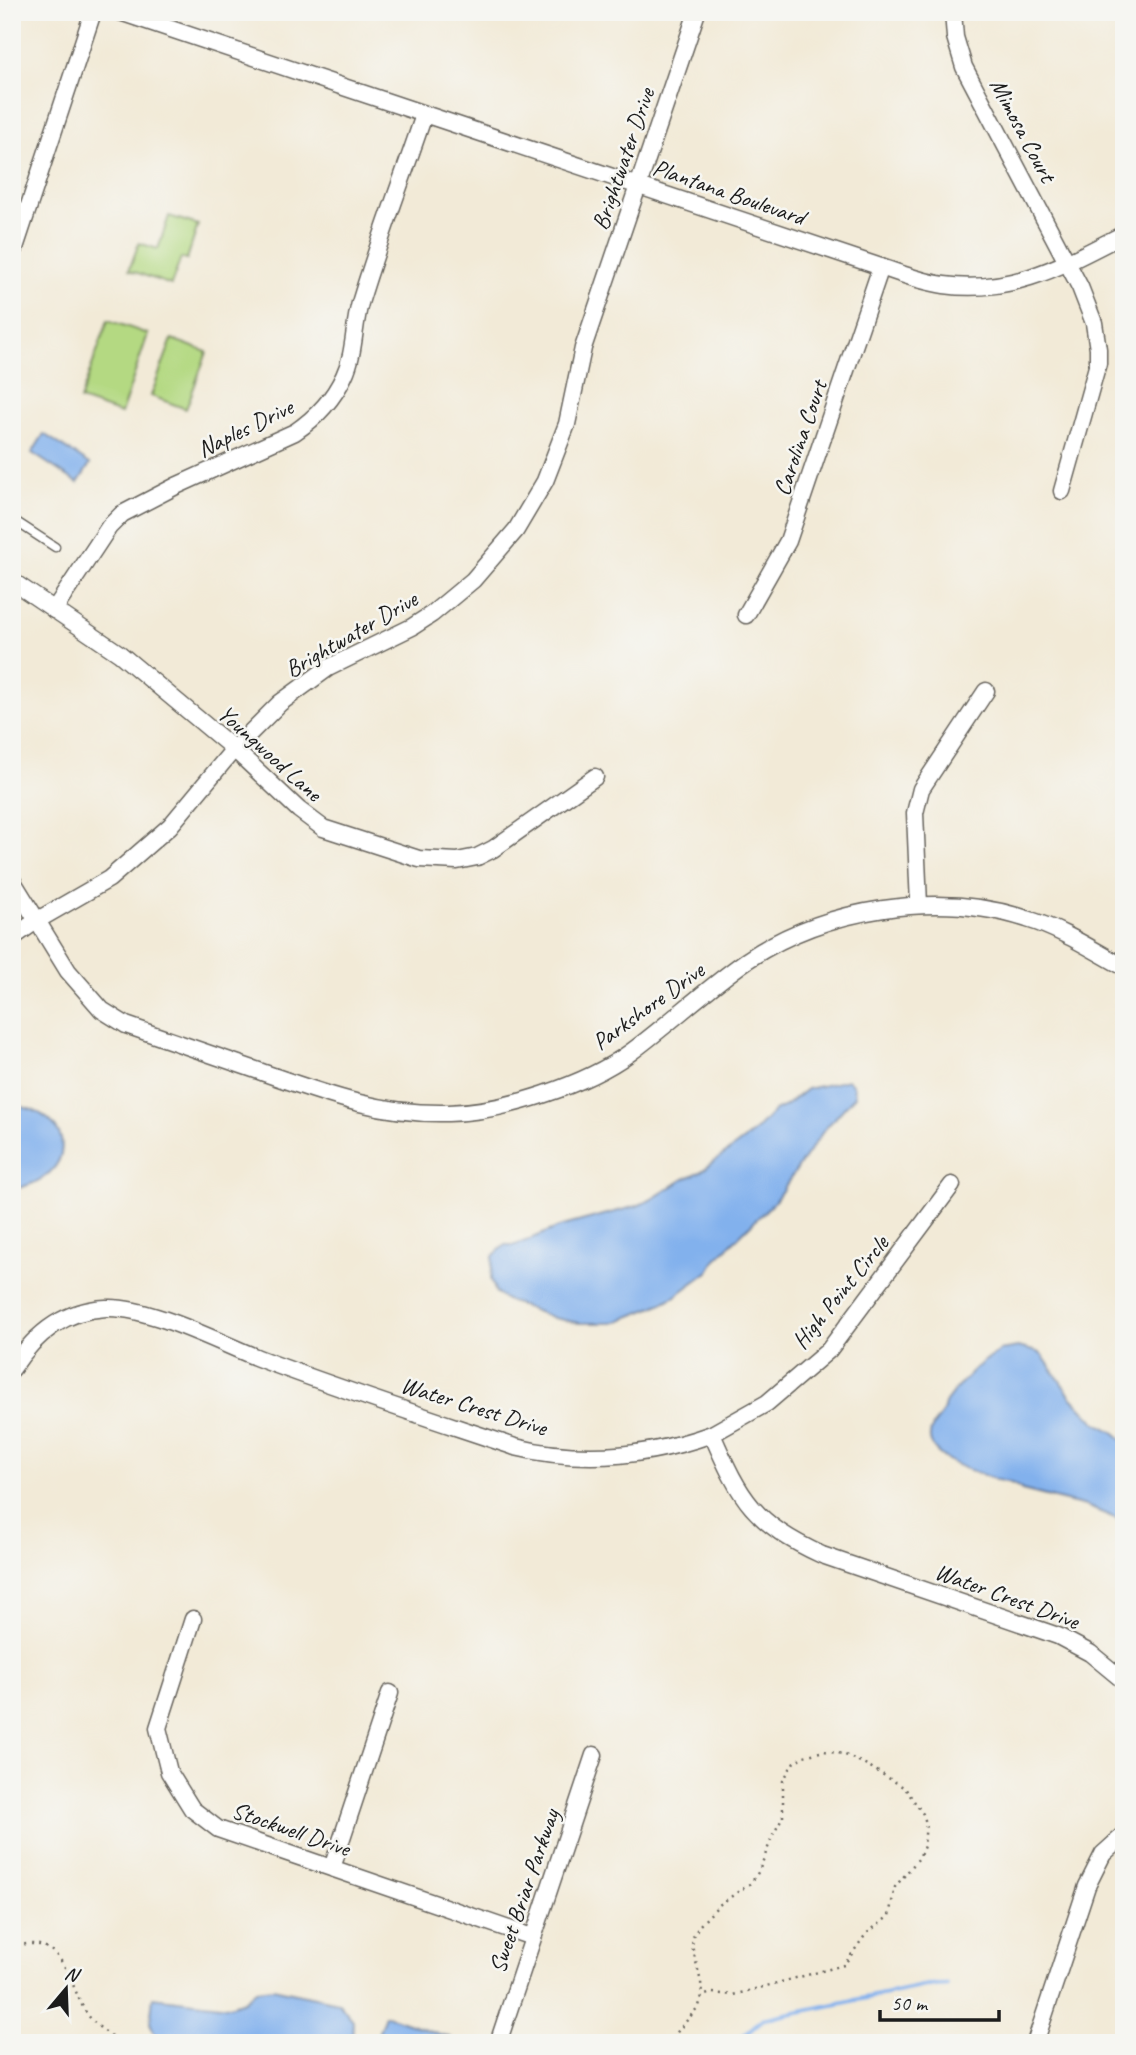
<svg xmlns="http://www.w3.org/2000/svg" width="1136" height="2055" viewBox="0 0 1136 2055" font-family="Caveat,sans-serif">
<rect width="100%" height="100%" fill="#f6f6f2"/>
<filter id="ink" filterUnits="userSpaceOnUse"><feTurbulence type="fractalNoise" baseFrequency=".0143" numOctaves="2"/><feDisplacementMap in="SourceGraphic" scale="14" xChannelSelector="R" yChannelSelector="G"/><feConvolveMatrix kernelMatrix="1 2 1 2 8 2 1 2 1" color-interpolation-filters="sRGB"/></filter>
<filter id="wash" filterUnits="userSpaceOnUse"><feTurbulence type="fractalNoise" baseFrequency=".00686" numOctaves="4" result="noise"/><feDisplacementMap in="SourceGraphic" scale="28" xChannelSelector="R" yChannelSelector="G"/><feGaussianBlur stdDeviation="1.57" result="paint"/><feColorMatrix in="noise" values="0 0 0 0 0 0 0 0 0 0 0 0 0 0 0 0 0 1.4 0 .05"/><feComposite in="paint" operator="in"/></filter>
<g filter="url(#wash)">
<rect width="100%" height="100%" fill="#f2ead7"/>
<g fill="#b4d982" stroke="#687a4f" stroke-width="2">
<polygon points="169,216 198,225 187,259 181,258 171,285 129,270 139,243 158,249"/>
<polygon points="108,320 148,334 121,414 80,400"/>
<polygon points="172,339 207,352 186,409 151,396"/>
</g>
<g fill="#82b1ed" stroke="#4f6684" stroke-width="2">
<polygon points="44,434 90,464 78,483 32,453"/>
<polygon points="848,1080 853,1085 855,1096 824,1130 774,1202 716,1259 709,1271 674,1297 654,1307 613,1323 579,1323 554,1318 506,1300 496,1293 491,1279 493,1256 505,1245 516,1245 559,1227 637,1206 650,1200 684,1179 700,1172 753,1133 774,1111 785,1106 807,1089"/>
<path d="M12,1105C78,1113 79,1179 12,1189Z"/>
<path d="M1018,1347L1037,1352L1042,1355L1072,1398L1094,1421L1115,1433L1124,1441V1525L1115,1518L1086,1506L1022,1490C1016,1483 1006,1482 997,1480C979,1473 927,1460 930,1435C931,1425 938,1420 943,1412C944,1409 944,1405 946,1402C956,1388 970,1373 983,1362C989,1357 996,1356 1000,1350Z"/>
<polygon points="273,1988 338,2002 353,2020 352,2043 159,2043 150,2023 153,1997 229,2006 244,2001 256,1990"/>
<polygon points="385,2015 451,2038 450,2043 375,2043"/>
</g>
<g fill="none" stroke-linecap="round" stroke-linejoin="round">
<polyline stroke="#82b1ed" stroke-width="4.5" points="735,2043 763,2019 924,1986 947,1985"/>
</g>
</g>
<g filter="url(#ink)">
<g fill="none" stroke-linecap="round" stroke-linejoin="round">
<g stroke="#67645d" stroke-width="11">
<polyline id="service" points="12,519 55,547"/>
</g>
<g stroke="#67645d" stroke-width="19">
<g id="minor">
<path d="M120,12L881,267C901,274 922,282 944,285C1013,295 1065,264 1124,234"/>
<polyline points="953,12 955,37 964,67 1080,287 1094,323 1098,349 1098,363 1062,491"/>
<polyline points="12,257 93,12"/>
<polyline points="12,581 120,654 234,749 299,810 323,828 419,859 457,861 477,857 493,849 595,777"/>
<path d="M54,610L109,527L122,514L176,486L295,432C317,417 333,400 344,376C355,353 353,328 360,303C379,240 403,177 424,115"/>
<polyline points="746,615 788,541 881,267"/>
<path d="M12,880L68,971L102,1010L126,1025C170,1040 215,1056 259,1071C322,1093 380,1115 448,1113C504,1112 586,1085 631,1052C670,1023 706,989 746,961C823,908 938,890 1027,919C1061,929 1093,950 1124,967"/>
<polyline points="919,905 915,813 921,789 986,691"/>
<polyline points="12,938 36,921 109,879 170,826 234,749 280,703 328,668 412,627 432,614 473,580 516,530 545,481 567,424 583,348 697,12"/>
<path d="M12,1369C34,1335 64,1310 106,1308C148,1306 218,1342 258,1358C342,1390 429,1418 515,1447C581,1463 648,1457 712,1434C741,1501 754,1523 822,1555L1058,1636L1090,1653L1124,1681"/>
<polyline points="712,1434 767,1403 829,1350 952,1185"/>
<polyline points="193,1619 158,1728 169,1772 192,1809 218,1829 532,1937"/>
<polyline points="332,1868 390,1693"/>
<polyline points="498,2043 594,1755"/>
<polyline points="1035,2043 1087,1886 1103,1854 1124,1835"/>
</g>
</g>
<g stroke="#67645d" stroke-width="2.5" stroke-dasharray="2 5" stroke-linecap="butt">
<path d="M12,1951C18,1946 24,1943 32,1944C70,1945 71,1998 92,2020C100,2029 112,2037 123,2043"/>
<polyline points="668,2043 699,2006 702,1996 701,1982 692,1946 693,1937 699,1926 719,1905 751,1883 759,1871 773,1835 783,1817 783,1781 794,1762 804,1756 824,1751 843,1754 867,1765 905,1788 923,1814 926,1823 924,1846 919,1858 895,1887 889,1916 866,1934 844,1965 733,1995 712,1993 702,1996"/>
</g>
<use href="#service" stroke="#fff" stroke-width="8"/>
<use href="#minor" stroke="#fff" stroke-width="16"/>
</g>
</g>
<g text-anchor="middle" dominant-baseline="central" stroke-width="5" stroke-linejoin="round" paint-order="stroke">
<g font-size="24" fill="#1c1c1c" stroke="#f6f6f2">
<text transform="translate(1023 130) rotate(62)">Mimosa Court</text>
<text transform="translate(623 159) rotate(-71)">Brightwater Drive</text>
<text transform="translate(729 192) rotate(19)">Plantana Boulevard</text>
<text transform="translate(245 428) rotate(-26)">Naples Drive</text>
<text transform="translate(800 438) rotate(-71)">Carolina Court</text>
<text transform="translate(351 634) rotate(-30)">Brightwater Drive</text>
<text transform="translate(270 753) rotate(42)">Youngwood Lane</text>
<text transform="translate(648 1006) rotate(-36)">Parkshore Drive</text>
<text transform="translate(840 1292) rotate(-51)">High Point Circle</text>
<text transform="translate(474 1406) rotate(17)">Water Crest Drive</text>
<text transform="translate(1007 1596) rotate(20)">Water Crest Drive</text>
<text transform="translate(291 1829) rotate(19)">Stockwell Drive</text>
<text transform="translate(524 1891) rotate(-71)">Sweet Briar Parkway</text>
</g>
</g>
<rect width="1136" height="2055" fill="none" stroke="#f6f6f2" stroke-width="42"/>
<g transform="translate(66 1989) rotate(19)" stroke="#f6f6f2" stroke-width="5" paint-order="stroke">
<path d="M0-5L12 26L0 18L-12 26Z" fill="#1c1c1c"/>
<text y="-10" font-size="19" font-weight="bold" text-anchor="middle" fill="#1c1c1c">N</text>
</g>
<path d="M880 2010v10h119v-10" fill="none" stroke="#1c1c1c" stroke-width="3.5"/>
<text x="891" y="2010" font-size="21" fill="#1c1c1c" stroke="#f6f6f2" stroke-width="5" paint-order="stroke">50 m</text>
</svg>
